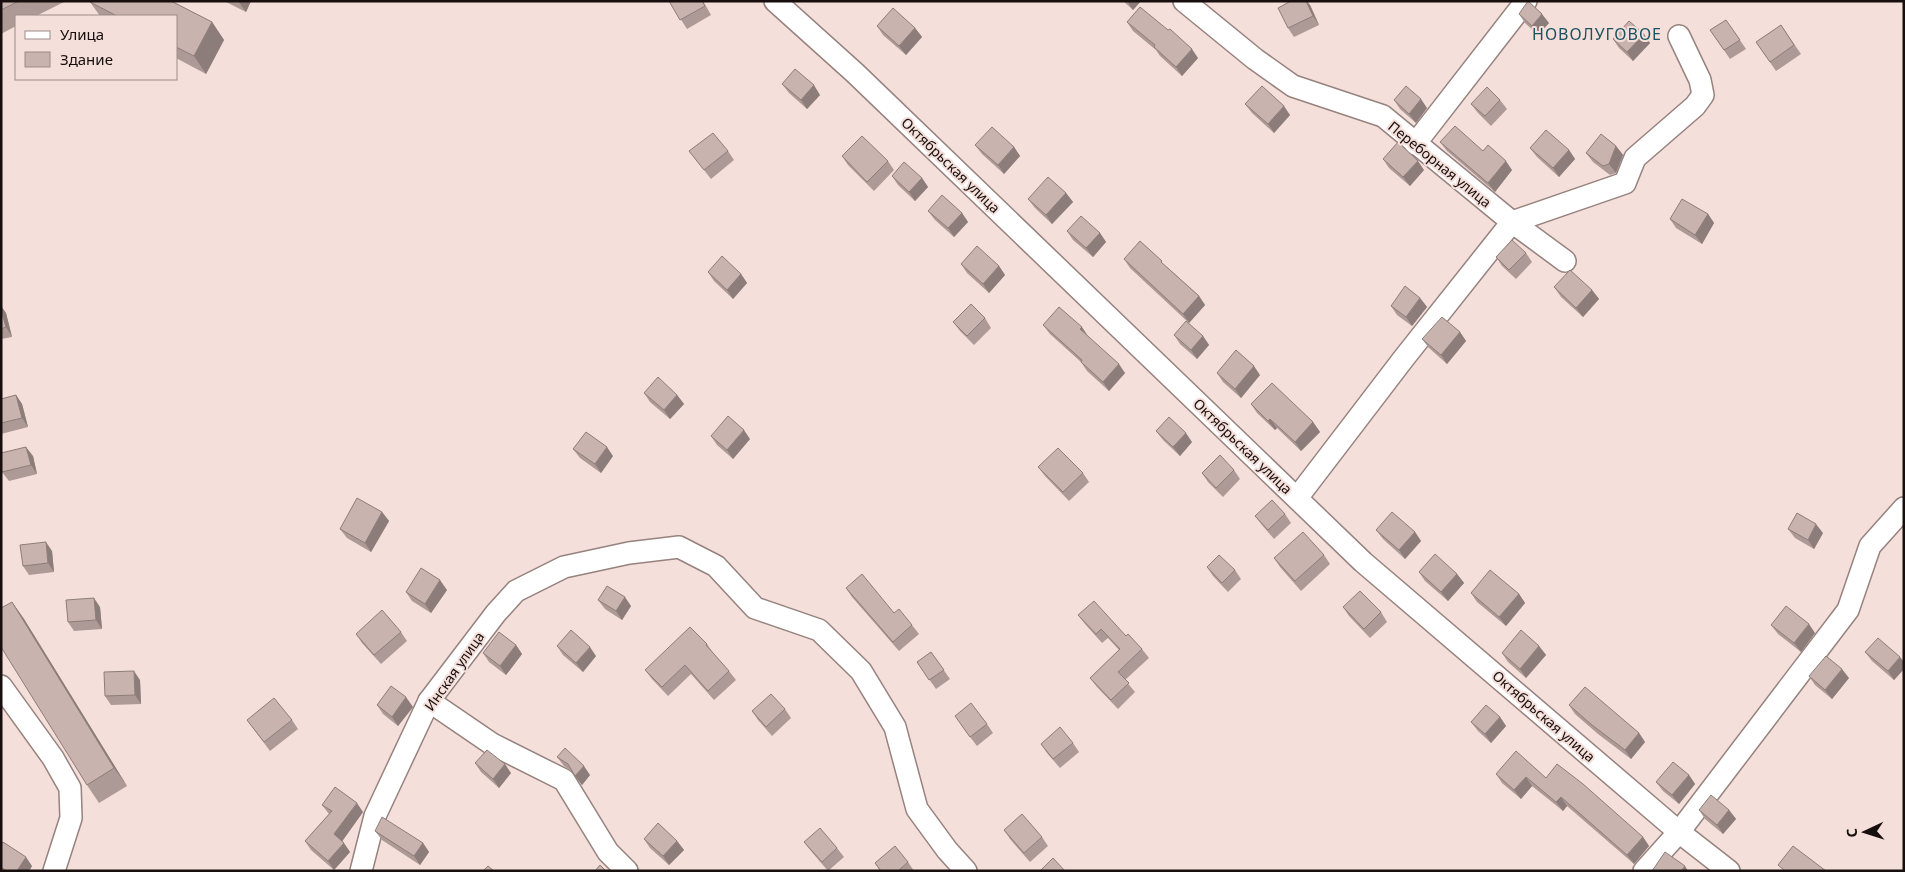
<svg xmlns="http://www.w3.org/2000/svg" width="1905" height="872" viewBox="0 0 1905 872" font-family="'Noto Sans',sans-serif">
<rect width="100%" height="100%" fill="#f5dfda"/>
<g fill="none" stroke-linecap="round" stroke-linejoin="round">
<g stroke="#96827e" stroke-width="24">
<g id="minor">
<polyline points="775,1 855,73 1363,562 1679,832 1729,871"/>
<polyline points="1184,1 1255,59 1293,86 1383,116 1512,222 1565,261"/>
<polyline points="1415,144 1526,1"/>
<polyline points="1297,498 1404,358 1512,222 1625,183 1635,158 1695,106 1703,95 1700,80 1679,36"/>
<polyline points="1,686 53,758 70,788 71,818 54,871"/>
<polyline points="429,701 492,744 564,780 608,852 627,871"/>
<polyline points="361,871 375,816 429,701 496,613 516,591 564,567 629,553 679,547 716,566 755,608 819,630 861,671 895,727 917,809 947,850 966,871"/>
<polyline points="1644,871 1679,832 1848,610 1870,546 1904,508"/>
</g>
</g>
<use href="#minor" stroke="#fff" stroke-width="21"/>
</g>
<g fill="#ad9a96">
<polygon points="1,1 66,1 36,16 16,16 16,26 1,34"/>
<polygon points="91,1 171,1 212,22 224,40 206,74 176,58 176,16 100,16 90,2"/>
<polygon points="224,1 251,1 246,12"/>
<polygon points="669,1 703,1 711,15 687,29"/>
<polygon points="1123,1 1141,1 1133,10"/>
<polygon points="1310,5 1319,25 1294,37 1288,28"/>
<polygon points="1519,14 1549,23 1538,35 1525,23"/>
<polygon points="1726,20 1746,49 1730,59 1710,30"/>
<polygon points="1127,22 1198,58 1182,76 1160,56 1156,50 1133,31"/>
<polygon points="1781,25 1801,54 1776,71 1756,42"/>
<polygon points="877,26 915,28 922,37 906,55 883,35"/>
<polygon points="1644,34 1650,43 1633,61 1619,48 1613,39"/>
<polygon points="782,84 820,95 807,109 789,93"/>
<polygon points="1394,100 1427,108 1416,123 1400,109"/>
<polygon points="1500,100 1507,109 1491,126 1478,113 1471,104"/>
<polygon points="1245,104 1290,115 1274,133 1252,113"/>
<polygon points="1440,142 1512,170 1495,192 1447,151"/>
<polygon points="975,145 1014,147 1020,156 1004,174 982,154"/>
<polygon points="1616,146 1623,155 1616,173 1610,175 1593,162 1586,153"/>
<polygon points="1530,148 1569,150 1575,159 1559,177 1537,157"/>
<polygon points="689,151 728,151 734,160 711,179"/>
<polygon points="842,156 888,161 894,170 874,191 848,165"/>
<polygon points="1383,159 1424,170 1410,186 1389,168"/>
<polygon points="892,176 922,178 928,187 915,201 898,185"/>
<polygon points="1066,193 1073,202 1052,224 1035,208 1028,199"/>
<polygon points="928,211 962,213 968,222 954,237 935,220"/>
<polygon points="1708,214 1714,223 1702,244 1676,228 1670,219"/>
<polygon points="1067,231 1100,233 1106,242 1093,257 1073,240"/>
<polygon points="1526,253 1532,262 1516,279 1502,266 1496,257"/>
<polygon points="1124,259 1167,267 1199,296 1205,305 1189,323 1130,268"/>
<polygon points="961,264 999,266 1005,275 989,293 967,273"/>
<polygon points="708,272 741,274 747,283 733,299 714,281"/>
<polygon points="1554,287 1592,290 1599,299 1583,317 1561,297"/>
<polygon points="1420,298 1427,307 1412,326 1397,315 1391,306"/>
<polygon points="1,306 6,313 12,337 1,339"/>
<polygon points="985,318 991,328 974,345 960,331 953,322"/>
<polygon points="1043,325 1088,336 1125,373 1109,391 1087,371 1081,362 1050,334"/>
<polygon points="1460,332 1466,341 1447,364 1429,348 1422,339"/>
<polygon points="1174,335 1203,336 1209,345 1197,359 1180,344"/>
<polygon points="1217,373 1260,375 1241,398 1223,382"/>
<polygon points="644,393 677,395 684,404 670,419 650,402"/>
<polygon points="16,395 22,404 28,427 1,434 1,399"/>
<polygon points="1251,404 1313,422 1320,432 1301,451 1277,428 1275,430 1257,413"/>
<polygon points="1156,431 1192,442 1180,456 1163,440"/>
<polygon points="711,436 750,439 733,459 717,445"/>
<polygon points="573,449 613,456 601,473 580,458"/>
<polygon points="33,456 37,474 9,481 2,472"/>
<polygon points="1038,467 1083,473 1089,482 1069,501 1045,476"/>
<polygon points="1234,470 1240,479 1223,497 1208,482 1202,473"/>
<polygon points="382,512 389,521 371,552 347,538 340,529"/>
<polygon points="1285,514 1291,523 1274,539 1262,525 1255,516"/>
<polygon points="1788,529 1823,533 1814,549 1795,538"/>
<polygon points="1376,530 1415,532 1421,541 1405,559 1383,539"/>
<polygon points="52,551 54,572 29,575 23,566"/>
<polygon points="1324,555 1330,564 1301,591 1280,567 1274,558"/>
<polygon points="1207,567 1235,570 1241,579 1228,592 1213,576"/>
<polygon points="1419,572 1457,574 1464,583 1448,601 1425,581"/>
<polygon points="846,588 894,613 912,625 919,634 899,651 852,597"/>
<polygon points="447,590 431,613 412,601 406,592"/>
<polygon points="1471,593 1519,594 1525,603 1506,626 1477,602"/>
<polygon points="598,600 631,606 622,620 605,609"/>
<polygon points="12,602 24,619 127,786 99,803 87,785"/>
<polygon points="100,607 102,629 74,631 68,622"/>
<polygon points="1343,607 1381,612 1387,622 1370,638 1349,616"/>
<polygon points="1078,615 1126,636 1142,649 1149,658 1125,680 1135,692 1118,709 1097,687 1090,678 1119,650 1108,638 1102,643 1085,624"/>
<polygon points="1771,625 1815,633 1801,652 1778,634"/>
<polygon points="401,632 407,641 381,664 362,643 356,634"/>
<polygon points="707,644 713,653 729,671 736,680 714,700 691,674 668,696 652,679 645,670"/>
<polygon points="516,645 522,654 506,675 489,662 483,653"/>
<polygon points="557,646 596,656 583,672 563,655"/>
<polygon points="1539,646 1546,655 1526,678 1508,662 1502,653"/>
<polygon points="931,652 950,679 936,689 917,662"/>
<polygon points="1865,652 1904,662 1904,669 1894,680 1872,661"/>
<polygon points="1809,676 1849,678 1832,699 1815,685"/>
<polygon points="140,680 141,704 111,705 105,696"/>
<polygon points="377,705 413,707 398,726 383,714"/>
<polygon points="1569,705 1639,733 1645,742 1631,759 1598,734 1575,714"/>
<polygon points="785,709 791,718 772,736 758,720 752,711"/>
<polygon points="1500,717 1506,726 1491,743 1478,731 1471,722"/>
<polygon points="247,720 292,720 298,729 270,751"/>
<polygon points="987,724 993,733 977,746 961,725"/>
<polygon points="1073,743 1079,752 1060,768 1047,753 1041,744"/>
<polygon points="557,757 590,775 582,785 573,772 564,766"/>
<polygon points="475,763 511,773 499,788 481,772"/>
<polygon points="1496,774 1546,778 1643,837 1649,846 1634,864 1567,806 1563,811 1532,786 1521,799 1502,783"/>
<polygon points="1689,775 1695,784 1679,804 1663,791 1656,782"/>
<polygon points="322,805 363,812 342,841 350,852 334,870 311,850 305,841 329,814"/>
<polygon points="1699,810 1729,810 1736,819 1723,834 1705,819"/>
<polygon points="1004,830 1042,837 1048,846 1030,862 1010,839"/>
<polygon points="375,831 423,843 429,852 420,865 382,840"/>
<polygon points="644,839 677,841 684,850 669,865 650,848"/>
<polygon points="804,842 837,848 844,857 828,871 811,851"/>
<polygon points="1,845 32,866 29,871 1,871"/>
<polygon points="908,862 914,871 880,871 875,863"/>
</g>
<g fill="#8d7d7a">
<polygon points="238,1 251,1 246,12"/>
<polygon points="1127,1 1141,1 1133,10"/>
<polygon points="1306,1 1307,1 1310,5 1319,25 1313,16"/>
<polygon points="1542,14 1549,23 1538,35 1532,26"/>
<polygon points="212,22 224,40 206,74 194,56"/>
<polygon points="915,28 922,37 906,55 899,46"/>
<polygon points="1644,34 1650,43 1633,61 1627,52"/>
<polygon points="1192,49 1198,58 1182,76 1176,67"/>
<polygon points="814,85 820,95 807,109 801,100"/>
<polygon points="1421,99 1427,108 1416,123 1409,114"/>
<polygon points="1284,106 1290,115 1274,133 1268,124"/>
<polygon points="1616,146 1623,155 1616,173 1609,164"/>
<polygon points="1014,147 1020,156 1004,174 998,165"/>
<polygon points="1569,150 1575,159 1559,177 1553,168"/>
<polygon points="1418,161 1424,170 1410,186 1403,177"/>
<polygon points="1506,161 1512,170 1495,192 1488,183"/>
<polygon points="922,178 928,187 915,201 909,192"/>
<polygon points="1066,193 1073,202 1052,224 1046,215"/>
<polygon points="962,213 968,222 954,237 948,228"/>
<polygon points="1708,214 1714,223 1702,244 1695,235"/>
<polygon points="1100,233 1106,242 1093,257 1086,248"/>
<polygon points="999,266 1005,275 989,293 983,284"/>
<polygon points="741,274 747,283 733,299 727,290"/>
<polygon points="1592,290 1599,299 1583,317 1576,308"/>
<polygon points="1199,296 1205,305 1189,323 1183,314"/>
<polygon points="1420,298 1427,307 1412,326 1406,317"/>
<polygon points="1,306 6,313 12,337 6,327 1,310"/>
<polygon points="1082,327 1088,336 1080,329"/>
<polygon points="1460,332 1466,341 1447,364 1441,355"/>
<polygon points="1203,336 1209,345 1197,359 1191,350"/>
<polygon points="1119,364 1125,373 1109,391 1103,382"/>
<polygon points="1254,366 1260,375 1241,398 1235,389"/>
<polygon points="16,395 22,404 28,427 22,418"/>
<polygon points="677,395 684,404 670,419 664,410"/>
<polygon points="1270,419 1277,428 1275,430 1268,421"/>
<polygon points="1313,422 1320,432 1301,451 1295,442"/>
<polygon points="744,430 750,439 733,459 727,450"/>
<polygon points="1186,433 1192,442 1180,456 1173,447"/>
<polygon points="26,447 33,456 37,474 31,465"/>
<polygon points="607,447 613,456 601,473 595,464"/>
<polygon points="382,512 389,521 371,552 365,543"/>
<polygon points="1816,524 1823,533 1814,549 1808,540"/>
<polygon points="1415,532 1421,541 1405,559 1399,550"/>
<polygon points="46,542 52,551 54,572 48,563"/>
<polygon points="1457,574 1464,583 1448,601 1441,592"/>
<polygon points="440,580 447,590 431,613 425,604"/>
<polygon points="1519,594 1525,603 1506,626 1499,617"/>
<polygon points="625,597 631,606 622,620 616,611"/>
<polygon points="94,598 100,607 102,629 96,620"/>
<polygon points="12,602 24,619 127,786 114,768"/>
<polygon points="1809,624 1815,633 1801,652 1794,643"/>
<polygon points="516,645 522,654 506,675 500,666"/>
<polygon points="1539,646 1546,655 1526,678 1520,669"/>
<polygon points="590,647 596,656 583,672 576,663"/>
<polygon points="1900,657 1904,662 1904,669 1894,680 1888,671"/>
<polygon points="1842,669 1849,678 1832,699 1825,690"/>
<polygon points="134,671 140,680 141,704 135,695"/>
<polygon points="406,697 413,707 398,726 392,717"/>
<polygon points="1500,717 1506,726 1491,743 1485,734"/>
<polygon points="1639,733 1645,742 1631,759 1625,750"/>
<polygon points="505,764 511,773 499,788 493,779"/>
<polygon points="584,766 590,775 582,785 575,776"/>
<polygon points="1689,775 1695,784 1679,804 1672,795"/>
<polygon points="1526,777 1532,786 1521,799 1514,790"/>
<polygon points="1561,797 1567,806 1563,811 1556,802"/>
<polygon points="357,803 363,812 341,843 334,834"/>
<polygon points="1729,810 1736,819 1723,834 1717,825"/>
<polygon points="1643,837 1649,846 1634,864 1627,855"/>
<polygon points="677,841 684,850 669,865 663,856"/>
<polygon points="344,843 350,852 334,870 328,861"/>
<polygon points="423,843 429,852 420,865 414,856"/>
<polygon points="26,857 32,866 29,871 17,871"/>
<polygon points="1685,866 1688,871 1681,871"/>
</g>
<g fill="#c9b3af" stroke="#8d7d7a">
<polygon points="1,1 19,1 1,10"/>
<polygon points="91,1 171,1 212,22 194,56 176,47 176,16 117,16 90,2"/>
<polygon points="669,1 702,1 705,6 680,20"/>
<polygon points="1291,1 1306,1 1313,16 1288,28 1278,8"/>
<polygon points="1528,1 1542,14 1532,26 1519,14"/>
<polygon points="1140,7 1168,30 1170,29 1192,49 1176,67 1154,47 1155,45 1127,22"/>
<polygon points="893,8 915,28 899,46 877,26"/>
<polygon points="1726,20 1740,40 1724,50 1710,30"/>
<polygon points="1629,21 1644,34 1627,52 1613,39"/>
<polygon points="1781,25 1794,45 1770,62 1756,42"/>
<polygon points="795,69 814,85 801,100 782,84"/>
<polygon points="1262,86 1284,106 1268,124 1245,104"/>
<polygon points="1406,86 1421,99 1409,114 1394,100"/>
<polygon points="1487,87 1500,100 1485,116 1471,104"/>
<polygon points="1455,126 1483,151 1488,145 1506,161 1488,183 1440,142"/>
<polygon points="992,127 1014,147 998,165 975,145"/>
<polygon points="1546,130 1569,150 1553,168 1530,148"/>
<polygon points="713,133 728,151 704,170 689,151"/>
<polygon points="1601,134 1616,146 1609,164 1603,166 1586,153"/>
<polygon points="862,136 888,161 867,182 842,156"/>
<polygon points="1398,142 1418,161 1403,177 1383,159"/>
<polygon points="904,162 922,178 909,192 892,176"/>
<polygon points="1048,177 1066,193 1046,215 1028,199"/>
<polygon points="942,195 962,213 948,228 928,211"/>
<polygon points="1682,199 1708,214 1695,235 1670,219"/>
<polygon points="1081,216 1100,233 1086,248 1067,231"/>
<polygon points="1512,240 1526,253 1509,270 1496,257"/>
<polygon points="1140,241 1162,261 1161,262 1199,296 1183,314 1124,259"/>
<polygon points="977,246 999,266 983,284 961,264"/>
<polygon points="722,256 741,274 727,290 708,272"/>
<polygon points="1570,270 1592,290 1576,308 1554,287"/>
<polygon points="1405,286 1420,298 1406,317 1391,306"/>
<polygon points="971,304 985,318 967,336 953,322"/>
<polygon points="1059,307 1082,327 1080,329 1119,364 1103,382 1081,362 1082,360 1043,325"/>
<polygon points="1,310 6,327 1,329"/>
<polygon points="1442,317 1460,332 1441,355 1422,339"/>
<polygon points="1186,321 1203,336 1191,350 1174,335"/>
<polygon points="1236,350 1254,366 1235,389 1217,373"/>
<polygon points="658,377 677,395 664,410 644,393"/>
<polygon points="1272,383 1313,422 1295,442 1270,419 1268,421 1251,404"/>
<polygon points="16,395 22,418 1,423 1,399"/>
<polygon points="728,416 744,430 727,450 711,436"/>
<polygon points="1169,417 1186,433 1173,447 1156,431"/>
<polygon points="586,432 607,447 595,464 573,449"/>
<polygon points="26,447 31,465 2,472 1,467 1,453"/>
<polygon points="1058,448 1083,473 1063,492 1038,467"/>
<polygon points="1220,455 1234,470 1216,488 1202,473"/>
<polygon points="357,498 382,512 365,543 340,529"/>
<polygon points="1272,500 1285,514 1268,530 1255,516"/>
<polygon points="1392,512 1415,532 1399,550 1376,530"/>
<polygon points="1797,513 1816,524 1808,540 1788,529"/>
<polygon points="1303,532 1324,555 1295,581 1274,558"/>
<polygon points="46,542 48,563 23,566 20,545"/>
<polygon points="1435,554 1457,574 1441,592 1419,572"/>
<polygon points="1219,555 1235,570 1222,583 1207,567"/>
<polygon points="421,568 440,580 425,604 406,592"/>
<polygon points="1490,570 1519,594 1499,617 1471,593"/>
<polygon points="862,574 894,613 899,609 912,625 893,642 846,588"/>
<polygon points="607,586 625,597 616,611 598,600"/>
<polygon points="1360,591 1381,612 1364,629 1343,607"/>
<polygon points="94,598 96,620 68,622 66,600"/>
<polygon points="1094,601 1126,636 1128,634 1142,649 1118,672 1129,683 1111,700 1090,678 1120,649 1101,629 1096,634 1078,615"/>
<polygon points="12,602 114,768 87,785 1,647 1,608"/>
<polygon points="1786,606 1809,624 1794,643 1771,625"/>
<polygon points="382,610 401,632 374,655 356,634"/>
<polygon points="690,627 707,644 706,645 729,671 708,691 685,665 662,687 645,670"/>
<polygon points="571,630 590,647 576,663 557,646"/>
<polygon points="1521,630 1539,646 1520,669 1502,653"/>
<polygon points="499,632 516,645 500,666 483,653"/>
<polygon points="1878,638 1900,657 1888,671 1865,652"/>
<polygon points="931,652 944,670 929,680 917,662"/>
<polygon points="1826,656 1842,669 1825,690 1809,676"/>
<polygon points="134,671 135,695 105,696 104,672"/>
<polygon points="391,686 406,697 392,717 377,705"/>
<polygon points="1585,687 1639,733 1625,750 1592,725 1569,705"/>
<polygon points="771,694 785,709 766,727 752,711"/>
<polygon points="274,698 292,720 264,742 247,720"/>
<polygon points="971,703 987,724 970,737 955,716"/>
<polygon points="1486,705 1500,717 1485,734 1471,722"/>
<polygon points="1060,727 1073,743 1053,759 1041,744"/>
<polygon points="565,748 584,766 575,776 568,764 557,757"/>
<polygon points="487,750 505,764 493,779 475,763"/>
<polygon points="1516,751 1546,778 1557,764 1583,784 1643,837 1627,855 1561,797 1556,802 1526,777 1514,790 1496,774"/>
<polygon points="1673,762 1689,775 1672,795 1656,782"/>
<polygon points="335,787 357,803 334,834 344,843 328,861 305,841 332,811 322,805"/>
<polygon points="1711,795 1729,810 1717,825 1699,810"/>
<polygon points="1022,814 1042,837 1024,853 1004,830"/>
<polygon points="382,817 423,843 414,856 375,831"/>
<polygon points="658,823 677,841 663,856 644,839"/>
<polygon points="820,828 837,848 822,862 804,842"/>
<polygon points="3,842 26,857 17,871 7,871 1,867 1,845"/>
<polygon points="895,846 908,862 898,871 881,871 875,863"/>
<polygon points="1793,846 1826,871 1785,871 1778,865"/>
<polygon points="1665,852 1685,866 1681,871 1652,871"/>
<polygon points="1053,858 1065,871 1040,871"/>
<polygon points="600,865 606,871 595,871"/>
<polygon points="488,866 494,871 483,871"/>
</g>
<g text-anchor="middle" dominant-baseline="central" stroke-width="4" stroke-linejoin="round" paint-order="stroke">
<g font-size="14" fill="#160f0d" stroke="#f5dfda">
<text transform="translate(1440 164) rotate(39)">Переборная улица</text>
<text transform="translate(951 165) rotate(44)">Октябрьская улица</text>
<text transform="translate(1243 446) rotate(44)">Октябрьская улица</text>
<text transform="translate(454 671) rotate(-55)">Инская улица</text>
<text transform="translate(1544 716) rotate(41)">Октябрьская улица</text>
</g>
<g font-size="16" letter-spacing="1" fill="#1b525f" stroke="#f5dfda">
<text x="1597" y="34">НОВОЛУГОВОЕ</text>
</g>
</g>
<rect width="1905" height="872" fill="none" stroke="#160f0d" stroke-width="5"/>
<rect x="15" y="15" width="162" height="65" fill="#f5dfda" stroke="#9c8c88"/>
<rect x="25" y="31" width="25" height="8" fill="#ffffff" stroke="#9c8c88"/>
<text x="60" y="40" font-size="15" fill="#160f0d">Улица</text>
<rect x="25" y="52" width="25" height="15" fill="#c9b3af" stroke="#9c8c88"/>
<text x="60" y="65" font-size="15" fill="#160f0d">Здание</text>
<g transform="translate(1865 832) rotate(266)" stroke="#f5dfda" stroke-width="4" paint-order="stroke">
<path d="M0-4L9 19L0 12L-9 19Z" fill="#160f0d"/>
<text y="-8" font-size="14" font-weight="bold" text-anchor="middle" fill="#160f0d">С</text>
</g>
</svg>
